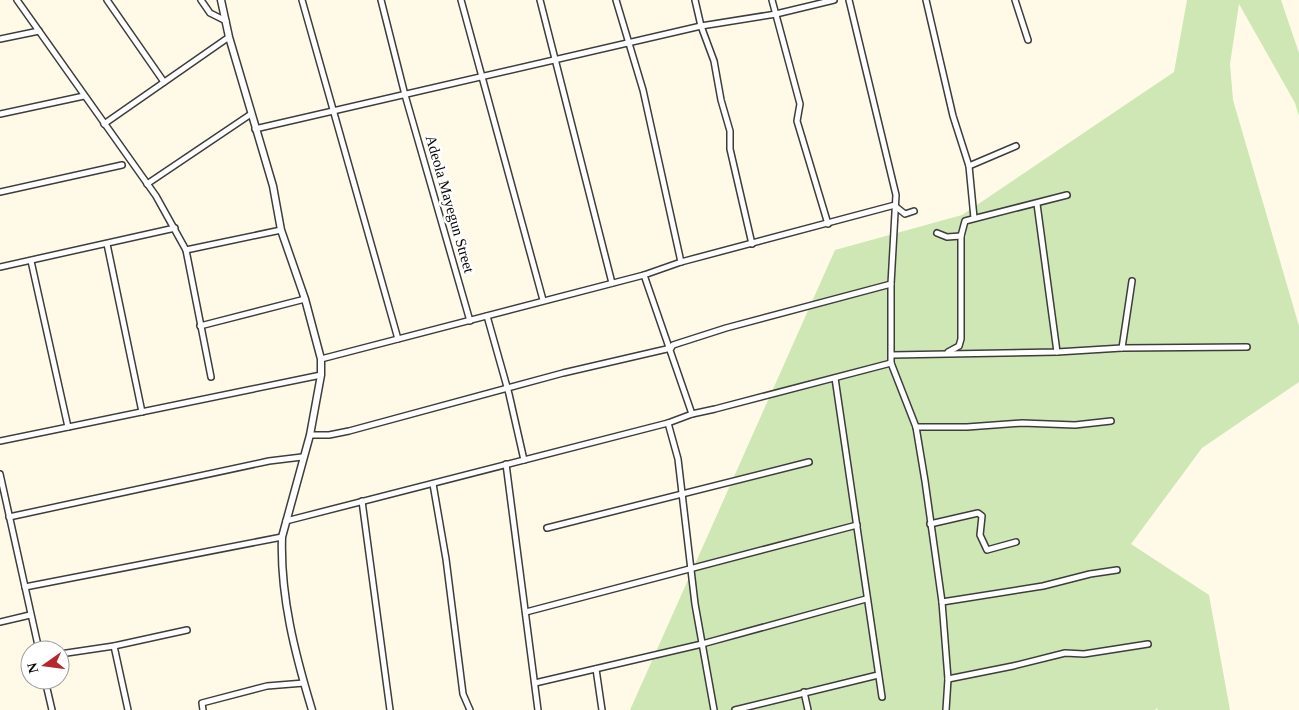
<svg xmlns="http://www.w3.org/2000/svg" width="1299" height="710" viewBox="0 0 1299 710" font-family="'Times New Roman',serif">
<rect width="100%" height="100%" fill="#fffae8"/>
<polygon fill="#cee7b4" points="1187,0 1281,0 1299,53 1299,116 1295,103 1239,4 1230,64 1233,100 1299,326 1299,382 1202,448 1131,544 1209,595 1230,710 1158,710 1157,708 1155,710 630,710 835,250 962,215 1174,72"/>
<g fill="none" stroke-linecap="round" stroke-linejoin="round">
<g stroke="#3d3d3d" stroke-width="8">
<g id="minor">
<polyline points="17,0 156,196 186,250 211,377"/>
<polyline points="107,0 164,82"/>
<polyline points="201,0 210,13 226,21"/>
<polyline points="302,0 398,339"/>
<polyline points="381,0 405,95 470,321"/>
<polyline points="461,0 543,300"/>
<polyline points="540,0 612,283"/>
<polyline points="616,0 643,90 681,262"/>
<polyline points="695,0 701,26 714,61 721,100 730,131 730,149 752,244"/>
<polyline points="772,0 800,104 797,121 828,224"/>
<polyline points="849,0 896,195 891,284 891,363 916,427 925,481 942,602 948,679 946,710"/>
<polyline points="926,0 953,116 969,166 974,218"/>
<polyline points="1015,0 1028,40"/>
<polyline points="0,39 39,31"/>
<polyline points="0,114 84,96"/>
<polyline points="104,124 229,37"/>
<polyline points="255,129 701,26 776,14 834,0"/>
<polyline points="969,166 1016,146"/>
<polyline points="147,184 251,114"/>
<polyline points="0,192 122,165"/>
<polyline points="1037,204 1057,352"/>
<polyline points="895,206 905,214 914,211"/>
<polyline points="937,233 947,237 961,236"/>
<polyline points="107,244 142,412"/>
<polyline points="186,250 281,230"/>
<polyline points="31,261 68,427"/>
<polyline points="0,267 175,228"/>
<polyline points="644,275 692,414"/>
<polyline points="487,316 509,394 524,460"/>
<polyline points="200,326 305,299"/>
<polyline points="1122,348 1132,281"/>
<polyline points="948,352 959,346 961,339 961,236 965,221 1067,195"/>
<polyline points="892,355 1057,352 1122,348 1247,347"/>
<polyline points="321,359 644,275 681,262 895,205"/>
<polyline points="835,378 882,697"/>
<polyline points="668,423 678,459 695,604 714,710"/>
<polyline points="916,427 967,427 1022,423 1075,425 1111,421"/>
<polyline points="310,435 329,435 349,431 563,373 671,348 673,345 726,328 891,284"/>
<polyline points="0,441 321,375"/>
<polyline points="506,464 538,710"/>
<polyline points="0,474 39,650"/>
<polyline points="433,484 446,559 463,694 470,710"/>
<polyline points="362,501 390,710"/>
<polyline points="9,517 269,461 302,457"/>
<polyline points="286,521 668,423 692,414 715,409 891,363"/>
<polyline points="930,524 978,513 982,516 980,535 987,550 1016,542"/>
<polyline points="547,528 809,462"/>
<polyline points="25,587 282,537"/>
<polyline points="942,602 1043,586 1090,574 1117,570"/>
<polyline points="526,612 857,525"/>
<polyline points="0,622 30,615"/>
<polyline points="114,646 128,710"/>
<polyline points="60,654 114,646 187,630"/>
<polyline points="596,669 602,710"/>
<polyline points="948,679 1013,666 1065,653 1084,654 1148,644"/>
<polyline points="45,680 52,710"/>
<polyline points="535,683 702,644 866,599"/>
<polyline points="804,692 808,710"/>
<polyline points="203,710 202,703 267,686 304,683"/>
<polyline points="735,710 878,675"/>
</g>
</g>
<g stroke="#3d3d3d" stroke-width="9">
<path id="tertiary" d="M221,0L229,37L273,186L281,230L305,299L321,359V375L310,435L282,537C280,596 295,654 312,710"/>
</g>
<use href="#minor" stroke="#fff" stroke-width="5"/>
<use href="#tertiary" stroke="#fff" stroke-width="6"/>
</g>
<g text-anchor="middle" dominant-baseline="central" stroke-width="5" stroke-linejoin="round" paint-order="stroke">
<g font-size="15" fill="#0a0a0a" stroke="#fff">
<text transform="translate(450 204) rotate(74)">Adeola Mayegun Street</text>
</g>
</g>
<g transform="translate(45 665) rotate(256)"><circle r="24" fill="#ffffff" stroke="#9d9d9d"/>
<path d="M0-4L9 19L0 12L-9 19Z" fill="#b6262e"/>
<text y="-8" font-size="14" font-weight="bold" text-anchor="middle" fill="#0a0a0a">N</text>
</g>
</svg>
